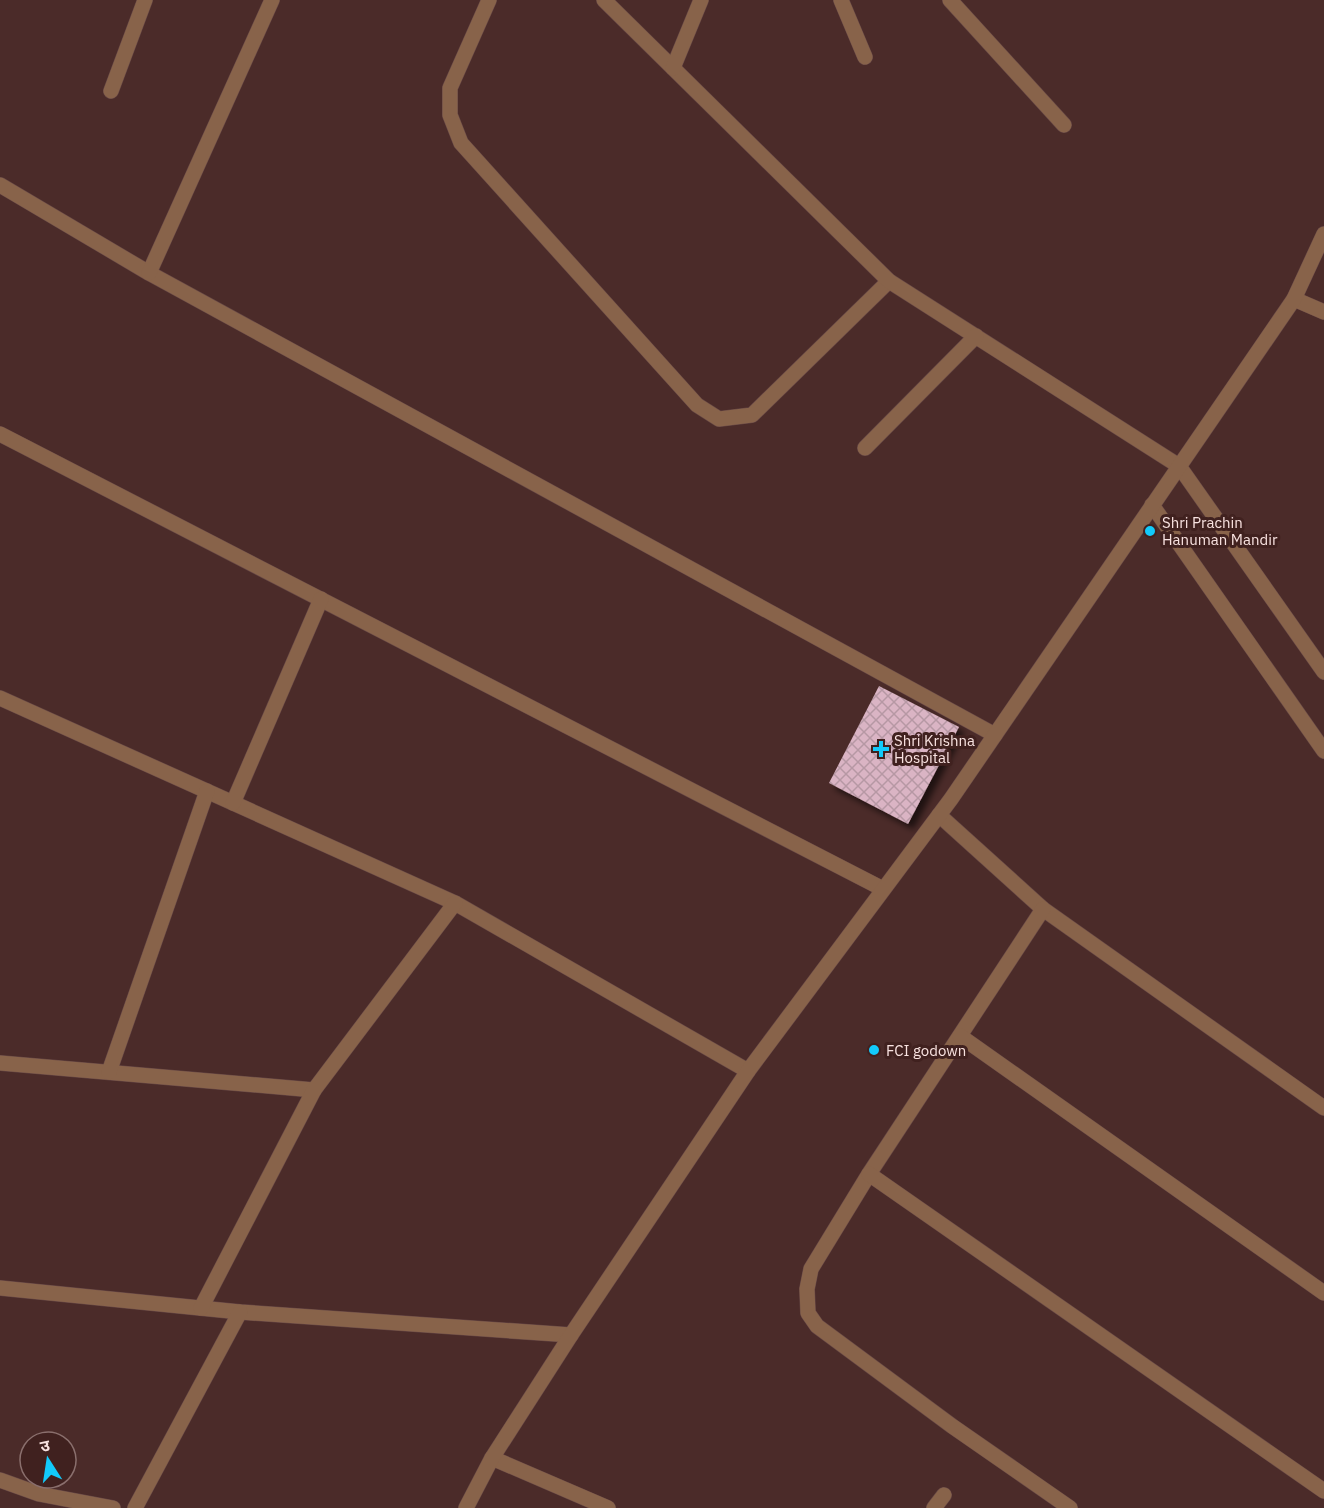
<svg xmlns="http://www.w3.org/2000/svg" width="1324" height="1508" viewBox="0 0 1324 1508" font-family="'IBM Plex Sans','Noto Sans Devanagari',sans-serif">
<defs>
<pattern id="building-cross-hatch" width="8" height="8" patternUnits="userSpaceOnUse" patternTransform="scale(1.5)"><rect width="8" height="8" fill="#dab4c4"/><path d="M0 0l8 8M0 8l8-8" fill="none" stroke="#b698a4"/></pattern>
<filter id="shadow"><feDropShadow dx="5.5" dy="5.5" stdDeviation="3" flood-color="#0009"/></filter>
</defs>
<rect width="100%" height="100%" fill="#4b2b29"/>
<polygon fill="url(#building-cross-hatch)" filter="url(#shadow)" points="879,686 959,727 908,824 829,783"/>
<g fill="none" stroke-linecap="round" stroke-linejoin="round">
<g stroke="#674846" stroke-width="16">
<g id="minor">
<polyline points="489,0 450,88 450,115 461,143 697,405 719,419 752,415 889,281"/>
<polyline points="604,0 889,281 1179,466 1324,672"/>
<polyline points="841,0 865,57"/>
<polyline points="950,0 1064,125"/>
<polyline points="673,68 701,0"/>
<polyline points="111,91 145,0"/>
<polyline points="0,185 149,273 995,735"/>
<polyline points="149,273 272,0"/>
<polyline points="1294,299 1324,312"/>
<polyline points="0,434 883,889"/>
<polyline points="865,448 976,336"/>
<polyline points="1152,505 1324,751"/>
<polyline points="0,698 455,903 748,1071"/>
<polyline points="233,803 321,599"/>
<polyline points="939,815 1043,909 1324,1108"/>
<polyline points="1043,909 869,1174 811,1269 807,1289 808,1313 817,1326 952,1426 1070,1508"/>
<polyline points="960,1036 1324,1293"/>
<polyline points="0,1063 314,1090"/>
<polyline points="109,1072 207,791"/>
<polyline points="869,1174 1324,1491"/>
<polyline points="0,1288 240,1312 571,1335"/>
<polyline points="201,1308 314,1090 455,903"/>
<polyline points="492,1458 608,1508"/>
<polyline points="0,1480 39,1494 113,1508"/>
<polyline points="135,1508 240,1312"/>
<polyline points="466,1508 492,1458 571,1335 748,1071 951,799 1294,299 1324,234"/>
<polyline points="934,1508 944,1495"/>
</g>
</g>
<use href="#minor" stroke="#88634a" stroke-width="15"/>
</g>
<g fill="#12cafb" stroke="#40211f" stroke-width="2">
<circle cx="1150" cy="531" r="6"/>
<path d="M878 740h6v6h6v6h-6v6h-6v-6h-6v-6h6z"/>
<circle cx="874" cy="1050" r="6"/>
</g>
<g text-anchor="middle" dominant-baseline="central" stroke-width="6" stroke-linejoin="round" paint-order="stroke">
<g font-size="15" fill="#f9e3e1" stroke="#40211f" text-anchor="start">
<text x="1162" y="522">Shri Prachin<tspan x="1162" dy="17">Hanuman Mandir</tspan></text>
<text x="894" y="740">Shri Krishna<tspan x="894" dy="17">Hospital</tspan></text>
<text x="886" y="1050">FCI godown</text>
</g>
</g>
<g transform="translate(48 1460) rotate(348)"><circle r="28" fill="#40211f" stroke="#8a6f6d" stroke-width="1.5"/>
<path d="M0-4.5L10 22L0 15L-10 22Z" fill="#12cafb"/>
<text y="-9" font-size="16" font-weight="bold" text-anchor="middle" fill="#f9e3e1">उ</text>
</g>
</svg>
